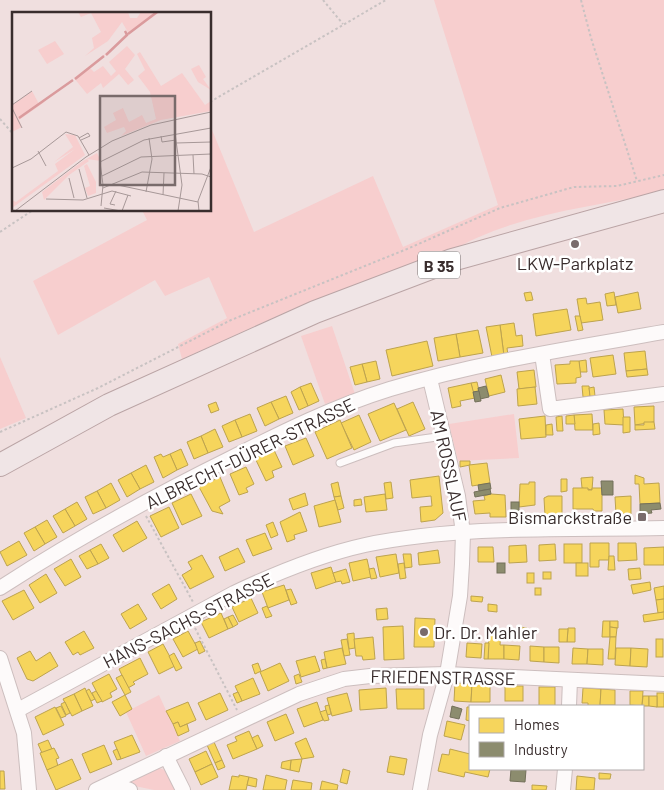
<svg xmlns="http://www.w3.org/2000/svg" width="664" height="790" viewBox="0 0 664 790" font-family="Barlow,sans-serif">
<rect width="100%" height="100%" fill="#f0dfdf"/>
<g fill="#f7cece">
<path d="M434,0H664V191C591,208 514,213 448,253L293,309L182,359L178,344L227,318L209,277L165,296L155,280L58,335L33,281L147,220L142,210H210V125L254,232L373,176L403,247L498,205Z"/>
<polygon points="332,326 355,394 325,404 301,336"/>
<polygon points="0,357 26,418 0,429"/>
<polygon points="514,414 519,458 458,461 449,424"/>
<polygon points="159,695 180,741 146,756 126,712"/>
<polygon points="159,768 167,771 177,790 154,790 130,785 128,783"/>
</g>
<g fill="#f6d55c" stroke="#bda34e">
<polygon points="531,292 533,300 526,301 524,293"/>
<polygon points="614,292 616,305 607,306 605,294"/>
<polygon points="638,292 641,309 618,313 615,297"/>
<polygon points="586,298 587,304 600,302 603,320 581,323 577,299"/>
<polygon points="567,309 571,330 536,336 533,314"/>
<polygon points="575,316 580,316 583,330 578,331"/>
<polygon points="514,323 516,336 522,335 523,346 507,348 508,355 504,356 500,325"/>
<polygon points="500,325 504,356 492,357 486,327"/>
<polygon points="478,330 483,353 460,357 456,334"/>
<polygon points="456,334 460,357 438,361 434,338"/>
<polygon points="427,341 433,366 392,376 386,350"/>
<polygon points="645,351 647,369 626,371 624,353"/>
<polygon points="613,355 616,374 593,377 590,358"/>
<polygon points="586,360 587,372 580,372 579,361"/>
<polygon points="376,361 380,379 367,382 362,364"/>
<polygon points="570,361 579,361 581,377 576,378 576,383 557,384 555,365 570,364"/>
<polygon points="362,364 367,382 355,385 350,367"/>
<polygon points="647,369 648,375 627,377 626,371"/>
<polygon points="534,370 536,387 519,389 517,372"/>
<polygon points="501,375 505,392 489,396 485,379"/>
<polygon points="477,382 479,391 473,392 471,383"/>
<polygon points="311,383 319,401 308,406 300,387"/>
<polygon points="471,383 475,398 460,401 461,406 452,408 448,388"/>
<polygon points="582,386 589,386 590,396 583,397"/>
<polygon points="300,387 308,406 299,410 291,392"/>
<polygon points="535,387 537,404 518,406 517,389"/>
<polygon points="594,387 595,396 590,396 589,388"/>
<polygon points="286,396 293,413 279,419 271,402"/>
<polygon points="216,402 219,410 211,413 208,405"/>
<polygon points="271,402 279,419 265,426 257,408"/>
<polygon points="413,402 425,429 409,436 397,409"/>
<polygon points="394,403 406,430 380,441 368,414"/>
<polygon points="654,406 654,422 635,425 634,407"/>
<polygon points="623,409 624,425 605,424 604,410"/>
<polygon points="250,414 257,431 242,437 235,420"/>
<polygon points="592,414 593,430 575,430 574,415"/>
<polygon points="359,415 371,442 354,450 341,423"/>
<polygon points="574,415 575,424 566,424 566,416"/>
<polygon points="545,416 546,437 521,439 519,419"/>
<polygon points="562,416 563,431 557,431 556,417"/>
<polygon points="623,417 630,417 630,432 623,433"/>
<polygon points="235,420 242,437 229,442 222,426"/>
<polygon points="340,420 352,448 327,459 315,432"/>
<polygon points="644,422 654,422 655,429 635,430 635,425 644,425"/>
<polygon points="599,423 600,434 593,435 593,424"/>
<polygon points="552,424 553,435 546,435 546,425"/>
<polygon points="215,429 223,447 208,453 201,436"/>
<polygon points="201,436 208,453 194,459 187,442"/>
<polygon points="306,438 314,456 293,465 285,446"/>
<polygon points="181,449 188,465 177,470 170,454"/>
<polygon points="274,450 282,467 272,471 274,477 266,481 255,458"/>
<polygon points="161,454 163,457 170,454 177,470 163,478 154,457"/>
<polygon points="460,461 470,461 470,465 460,467"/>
<polygon points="487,463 490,483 472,486 469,465"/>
<polygon points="146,465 154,482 140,489 131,473"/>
<polygon points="246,467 254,484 246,488 248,492 239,495 230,474"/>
<polygon points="131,473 140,489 127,497 118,480"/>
<polygon points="635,475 644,478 644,484 659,483 660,503 640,504 639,484 635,484"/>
<polygon points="439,476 443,513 435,520 421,522 420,507 432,506 431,496 412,498 410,480"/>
<polygon points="220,477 230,501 219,507 223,514 212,511 199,487"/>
<polygon points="593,477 592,490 582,488 581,478"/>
<polygon points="561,479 567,479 567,491 561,492"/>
<polygon points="338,482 341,496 334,497 331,484"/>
<polygon points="391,482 393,498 386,499 384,483"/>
<polygon points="529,482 535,482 535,505 519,507 520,484 529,484"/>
<polygon points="111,483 120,500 106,508 97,491"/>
<polygon points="573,488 588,488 588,490 592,490 592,488 602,488 602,511 594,511 593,509 573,509"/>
<polygon points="97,491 106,508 93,514 85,497"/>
<polygon points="305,493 308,505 293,510 289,499"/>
<polygon points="191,494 202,516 182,525 172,503"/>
<polygon points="385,494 387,510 366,512 364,497"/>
<polygon points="491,494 505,495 506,517 490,517 490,513 475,514 473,501 485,500 484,496"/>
<polygon points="341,496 344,508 338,510 334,497"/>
<polygon points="548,496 562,496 562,515 545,516 544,498"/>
<polygon points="631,496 631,514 616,514 615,497"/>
<polygon points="361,499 362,505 354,506 354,500"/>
<polygon points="335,500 341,522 319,527 314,506"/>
<polygon points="77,502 87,519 75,526 65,509"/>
<polygon points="169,507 179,528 161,537 150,516"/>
<polygon points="65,509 75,526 63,533 53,516"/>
<polygon points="300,512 307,531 294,535 295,539 287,542 280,522"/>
<polygon points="47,520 57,537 45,544 35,527"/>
<polygon points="137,521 147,538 123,552 113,535"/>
<polygon points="273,522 278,535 271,538 266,525"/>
<polygon points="35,527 45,544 34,551 24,533"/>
<polygon points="265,533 272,549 253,556 246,540"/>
<polygon points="19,541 27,555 7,566 0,552"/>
<polygon points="590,543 609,543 609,560 599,560 599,567 590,567"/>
<polygon points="618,543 636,543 637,560 618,561"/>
<polygon points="101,544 109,558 98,564 90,550"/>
<polygon points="555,544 556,560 539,561 539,545"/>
<rect x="564" y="544" width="18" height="19"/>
<polygon points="526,545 527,562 509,563 509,546"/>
<polygon points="478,547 493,547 494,562 478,562"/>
<polygon points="664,547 664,565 644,565 644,548"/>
<polygon points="238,548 245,562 225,571 219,557"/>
<polygon points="90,550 98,564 87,569 79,556"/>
<polygon points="438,550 440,563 419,565 418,553"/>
<polygon points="396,554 399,573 380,577 376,557"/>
<polygon points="403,554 411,554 412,567 405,568"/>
<polygon points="202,555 214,577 190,589 182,575 192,569 188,562"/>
<polygon points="609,556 614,556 615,570 608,570"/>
<polygon points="71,559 81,577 65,586 54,569"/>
<polygon points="367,559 371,577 353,581 349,563"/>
<polygon points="404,563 406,578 400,579 398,564"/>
<rect x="576" y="563" width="12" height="13"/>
<polygon points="331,567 336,582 316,589 311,573"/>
<polygon points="374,568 377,578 371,579 369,569"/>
<polygon points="640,568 641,579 629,580 628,569"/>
<polygon points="346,569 350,582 342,584 341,581 336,582 333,573"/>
<rect x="543" y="572" width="8" height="7"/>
<rect x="527" y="573" width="7" height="10"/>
<polygon points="46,574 57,593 40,603 29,585"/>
<polygon points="650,582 651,590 633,594 631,585"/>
<polygon points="169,584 177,599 161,609 152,594"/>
<polygon points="284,585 289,600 268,608 262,592"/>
<polygon points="664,586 664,599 656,600 654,588"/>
<rect x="535" y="588" width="6" height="7"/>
<polygon points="291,589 297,603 291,605 286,590"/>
<polygon points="24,590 34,608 13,620 2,601"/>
<polygon points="471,596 483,597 482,602 471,601"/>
<polygon points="251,598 258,613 239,622 232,607"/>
<polygon points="664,599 664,612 658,613 656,600"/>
<polygon points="138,604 147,619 130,629 121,614"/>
<polygon points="488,604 497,605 497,612 488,611"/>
<polygon points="267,606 272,616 266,618 262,608"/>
<polygon points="387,608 388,619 377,620 376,609"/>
<polygon points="664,612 664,619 644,622 643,615"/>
<polygon points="221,613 228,629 209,638 201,622"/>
<polygon points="233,615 238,624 233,627 228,617"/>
<polygon points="228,617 233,627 228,629 224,619"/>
<polygon points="415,618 435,619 434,647 414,647"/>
<polygon points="603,621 610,621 610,637 602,637"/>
<polygon points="610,621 618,621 618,628 610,627"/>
<polygon points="403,626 404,659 384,660 383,627"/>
<polygon points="520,627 527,628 526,640 519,640"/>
<polygon points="610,627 617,628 616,637 610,637"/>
<polygon points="575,628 575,642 567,642 568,628"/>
<polygon points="559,629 568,629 567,642 559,642"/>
<polygon points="489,630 501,631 500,645 504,645 504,659 488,659"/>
<polygon points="84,631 94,648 80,655 78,652 73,655 65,642"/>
<polygon points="188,631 198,649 183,657 173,639"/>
<polygon points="354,633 355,648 349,649 347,634"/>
<polygon points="373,637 375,659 363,660 362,656 356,656 354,639"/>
<polygon points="610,637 616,637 615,659 608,659"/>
<polygon points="347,639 350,655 344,656 341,640"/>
<rect x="656" y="639" width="7" height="18"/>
<polygon points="200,641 205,651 199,654 195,643"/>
<polygon points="467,643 482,644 481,658 466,657"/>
<polygon points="485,643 489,643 488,659 484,659"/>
<polygon points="163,644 175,666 159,674 148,652"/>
<polygon points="504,645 520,646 519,660 504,659"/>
<polygon points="530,646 544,647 544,662 530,661"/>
<polygon points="544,647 559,647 559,663 544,662"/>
<polygon points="342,648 346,664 327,668 324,652"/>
<polygon points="573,648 588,649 587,664 572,664"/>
<polygon points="616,648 631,648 630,666 615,665"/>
<polygon points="631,648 648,649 647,667 630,666"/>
<polygon points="588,649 603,649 603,665 587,664"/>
<polygon points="30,651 36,661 50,652 58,666 33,681 27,679 17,658"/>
<polygon points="174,653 182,668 176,671 169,656"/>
<polygon points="315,656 320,671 301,677 296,661"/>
<polygon points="140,658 148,674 133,682 135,684 128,688 119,669"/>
<polygon points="325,659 327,668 323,669 321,660"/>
<polygon points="258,663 261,671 255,674 252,665"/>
<polygon points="280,663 289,681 268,691 260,672"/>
<polygon points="109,674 117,689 110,693 112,697 102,702 92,683"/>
<polygon points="299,674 302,682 296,684 294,676"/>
<polygon points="122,675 131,692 125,695 116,678"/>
<polygon points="253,678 260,694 242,701 235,686"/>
<polygon points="455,683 472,684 471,702 454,701"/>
<polygon points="472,684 490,685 490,702 471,702"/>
<rect x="505" y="686" width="18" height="15"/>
<rect x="539" y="687" width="16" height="19"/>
<polygon points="85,688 93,706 82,711 74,694"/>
<polygon points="386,688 387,708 360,710 359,690"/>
<polygon points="583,688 601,689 600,706 588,706 588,703 582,703"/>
<polygon points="89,689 95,699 91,701 86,691"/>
<polygon points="396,689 424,689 424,709 397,709"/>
<polygon points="601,689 615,690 615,705 600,705"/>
<polygon points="96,691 102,701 97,703 92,693"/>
<polygon points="630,691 643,691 642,706 630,705"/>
<polygon points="238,692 242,701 237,703 233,694"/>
<polygon points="220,693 228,710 206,720 198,703"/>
<polygon points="347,693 352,711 332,716 327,698"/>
<rect x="657" y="693" width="7" height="14"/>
<polygon points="74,694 82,711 72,716 63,699"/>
<polygon points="125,695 132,709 120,716 112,702"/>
<polygon points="643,696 649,696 649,706 642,706"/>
<polygon points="649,696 657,696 657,707 649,706"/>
<polygon points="65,702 70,713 66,715 61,704"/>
<polygon points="188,702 196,720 180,727 178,722 173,724 166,711"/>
<polygon points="317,702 323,720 304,727 297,709"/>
<polygon points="329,705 331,714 327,715 325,706"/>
<polygon points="61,706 66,716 61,718 56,708"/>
<polygon points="55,707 64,725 43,735 35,717"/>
<polygon points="467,707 470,707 470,721 466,720"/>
<polygon points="326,710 329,720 324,721 320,712"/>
<polygon points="286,714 294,733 275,741 267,722"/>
<polygon points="447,721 465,725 461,740 444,736"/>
<polygon points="178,722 180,727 187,724 189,731 178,736 173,724"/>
<polygon points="249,731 257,749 233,759 227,745 237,741 235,737"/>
<polygon points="132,735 140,752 121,759 114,742"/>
<polygon points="258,735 263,746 257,749 252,738"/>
<polygon points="306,738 314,757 302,759 295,743"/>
<polygon points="48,740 52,749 42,753 38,744"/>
<polygon points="214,742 222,760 215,763 207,745"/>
<polygon points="104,745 112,764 90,773 82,754"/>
<polygon points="54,748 59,758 56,759 58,766 47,770 40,753"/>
<polygon points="117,749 121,759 117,760 113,751"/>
<polygon points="450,749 470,754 470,769 490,769 488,777 465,772 464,777 438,771 442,754 449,755"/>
<polygon points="206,751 212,764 195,772 189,759"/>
<polygon points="390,756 407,759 404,775 387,772"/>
<polygon points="72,759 81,779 56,790 47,770"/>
<polygon points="302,759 299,772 290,770 291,760"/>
<polygon points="222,760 225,767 218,770 215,763"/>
<polygon points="291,760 290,770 281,768 282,762"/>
<polygon points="212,764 218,777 201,785 195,772"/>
<polygon points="343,769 350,771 347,784 340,782"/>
<polygon points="0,771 4,771 5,789 0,789"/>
<polygon points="599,773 611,774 610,779 599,779"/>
<polygon points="239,775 249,777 246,790 229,790 232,776 239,777"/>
<polygon points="266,775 287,780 285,790 263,790"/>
<polygon points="577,776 595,778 594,790 576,790"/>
<polygon points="249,777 257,779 256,787 247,785"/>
<polygon points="293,780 312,783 311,790 291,790"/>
<polygon points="322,781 338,785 337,790 320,790"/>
<polygon points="532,785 547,786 546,790 532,790"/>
</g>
<g fill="#8c8c6e" stroke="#73705a">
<polygon points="486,386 489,397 480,399 478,388"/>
<polygon points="479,391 481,401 475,402 473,392"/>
<polygon points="601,481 613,481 613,495 602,495"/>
<polygon points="490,483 491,489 479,491 478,485"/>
<polygon points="490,489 491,494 475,497 474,492"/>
<rect x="511" y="502" width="8" height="12"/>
<polygon points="660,503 661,509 651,510 652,513 640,514 640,504"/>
<rect x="497" y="563" width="8" height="10"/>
<polygon points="452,706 462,709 459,719 450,717"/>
<polygon points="511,769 526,770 525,782 510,781"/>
</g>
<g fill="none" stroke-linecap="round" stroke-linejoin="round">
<g stroke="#ccbebe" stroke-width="9">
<polyline id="service" points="340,463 394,443 444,436"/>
</g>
<g stroke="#ccbebe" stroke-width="16">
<g id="minor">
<polyline points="542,354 550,409 664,394"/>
<path d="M0,588C74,540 152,497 231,458C282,432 335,406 390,389C479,362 573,348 664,332"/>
<polyline points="0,658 24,733 29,790"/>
<polyline points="569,706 570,680"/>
<path d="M18,710L234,593C276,573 320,555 365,545C463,525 565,530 664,528"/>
<polyline points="166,756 183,790"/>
<polyline points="112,783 130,790"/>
<polyline points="96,790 299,694 344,679 370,676 447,674 664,684"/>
<polyline points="420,790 430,735 447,674 460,596 462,564 463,533 458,496 430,379"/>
<polyline points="563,790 565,769"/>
</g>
</g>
<g stroke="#baa4a5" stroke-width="24">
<polyline id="primary" points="0,465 109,405 315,312 452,260 664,201"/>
</g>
<g stroke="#c8c2c2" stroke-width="2" stroke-dasharray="2.5 2.5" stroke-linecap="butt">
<polyline points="323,0 343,24"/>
<polyline points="581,0 591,38 637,181"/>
<polyline points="210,102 386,0"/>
<polyline points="0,119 14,135"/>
<polyline points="0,232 33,210"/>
<polyline points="0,432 98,388 231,320 407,249 500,208 574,187 617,186 664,175"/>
<polyline points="146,516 193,602"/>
<polyline points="195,628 237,710"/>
</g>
<use href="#service" stroke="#fdfafa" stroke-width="7"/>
<use href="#minor" stroke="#fdfafa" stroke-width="14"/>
<use href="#primary" stroke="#f0e5e6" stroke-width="22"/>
</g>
<g fill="#796b6b" stroke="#fff" stroke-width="2">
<circle cx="575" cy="244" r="5"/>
<rect x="637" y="512" width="10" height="10" rx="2.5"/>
<circle cx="424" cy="632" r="5"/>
</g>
<g text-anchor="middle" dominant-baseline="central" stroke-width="5" stroke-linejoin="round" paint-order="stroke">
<rect fill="#fff" stroke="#746c6c" stroke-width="1" x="418" y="251.5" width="42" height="27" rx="4"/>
<g font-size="16" font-weight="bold" fill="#392d2d">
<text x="439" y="265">B 35</text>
</g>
<g font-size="18" fill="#392d2d" stroke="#fff">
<text x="575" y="263">LKW-Parkplatz</text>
<text x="632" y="517" text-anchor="end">Bismarckstraße</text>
<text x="434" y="632" text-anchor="start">Dr. Dr. Mahler</text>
</g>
<g font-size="18" fill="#392d2d" stroke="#fff">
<text transform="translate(250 453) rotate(-26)">ALBRECHT-DÜRER-STRASSE</text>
<text transform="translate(449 466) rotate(78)">AM ROSSLAUF</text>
<text transform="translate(188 620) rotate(-27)">HANS-SACHS-STRASSE</text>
<text transform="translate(443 677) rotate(1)">FRIEDENSTRASSE</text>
</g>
</g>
<g transform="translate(12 12)">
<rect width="199" height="199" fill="#f0dfdf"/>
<path d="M66,0H116L118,6H125L129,0H148L117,22L110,10L96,29L73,44L82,36L80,26L89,20L79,1L69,5ZM113,17L116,24L78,56L82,60L91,54L99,64L104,59L97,50L115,34L123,43L113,57L122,68L116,73L107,62L91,76L89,71L75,82L62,66L101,36L113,23ZM43,29L52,42L35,52L26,38ZM128,40L149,74L170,61L193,93L199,89V99L149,108L109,124L114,119L112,115L95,121L92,115L104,108L101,101L111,96L117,110L130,103L134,111L144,107L138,80L126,64L133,58L125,42ZM187,53L194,65L191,67L199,78L186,70L179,57ZM20,79L27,92L34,89L7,108L10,115L0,120V93ZM53,122L63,123L73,143L0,196V188L4,190L46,159L43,152L63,137L42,150L61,135ZM85,141L89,149L75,147L77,149L57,163L32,188L30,180L56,160L71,149ZM75,152L84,170V181L76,184L73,176L78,174L72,154Z" fill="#f7cece"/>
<path fill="none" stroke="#da9b9d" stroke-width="2.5" d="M116,22L145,0M94,43L115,23L113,19M63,67L92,44M7,106L61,68"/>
<path fill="none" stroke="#a79898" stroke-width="1" d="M0,93L20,79M0,96L10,116M163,121L170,173L166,199M149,124L150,130L164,128M67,126L76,121L78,124L69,128M164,131L199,130M26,139L34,154M181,143L182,162M0,156L19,147L54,120L66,124L77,143M67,157L75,186M90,164L129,145L199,142M57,166L62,186M101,172L186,190M91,176L130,160L190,162L199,165M134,180L140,147L137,126M151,183L152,161M34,187L71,188L100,179L119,184M103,193L98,192L104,179M89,194L91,173L88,150L132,128L199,116M92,196L109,199M3,199L74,145L100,129L139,113L199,100M110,199L116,183M187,199L186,189L199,155"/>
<path fill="#796b6b" fill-opacity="0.15" stroke="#796b6b" stroke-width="2.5" d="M88,84H163V173H88Z"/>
<rect width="199" height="199" fill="none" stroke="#392d2d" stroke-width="2.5"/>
</g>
<rect x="469" y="705" width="175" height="65" fill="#ffffff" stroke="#b0abab"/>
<rect x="479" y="718" width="25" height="15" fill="#f6d55c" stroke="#b0abab"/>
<text x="514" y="730" font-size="15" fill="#392d2d">Homes</text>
<rect x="479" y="742" width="25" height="15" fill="#8c8c6e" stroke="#b0abab"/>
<text x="514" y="755" font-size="15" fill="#392d2d">Industry</text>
</svg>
